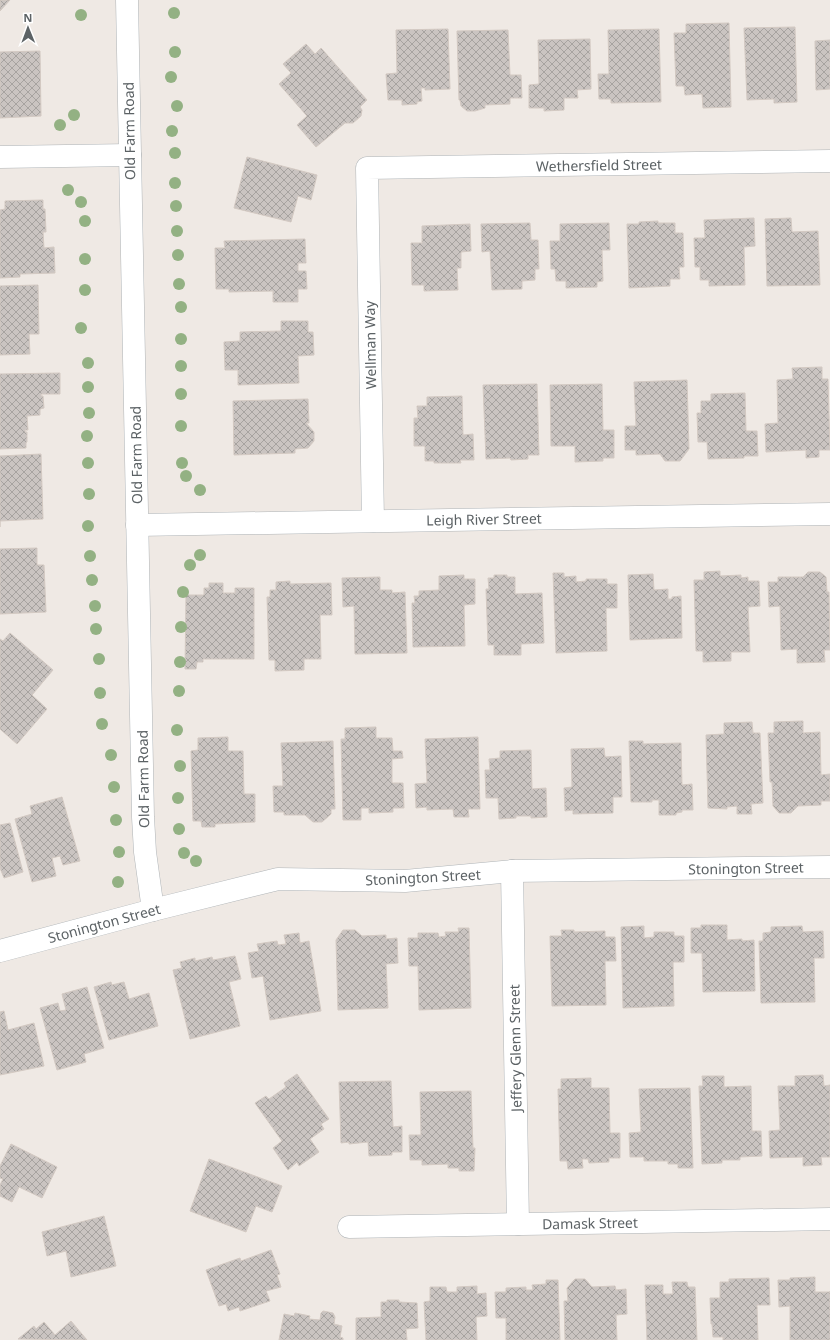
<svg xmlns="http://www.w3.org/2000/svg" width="830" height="1340" viewBox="0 0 830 1340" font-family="'Noto Sans',sans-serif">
<defs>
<pattern id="building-cross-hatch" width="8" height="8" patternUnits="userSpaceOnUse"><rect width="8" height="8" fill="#cac4c1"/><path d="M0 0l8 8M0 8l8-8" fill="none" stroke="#a7a3a0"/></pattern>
</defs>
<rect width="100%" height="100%" fill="#efe9e4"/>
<g fill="url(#building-cross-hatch)" stroke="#d3c9c2">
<polygon points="0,0 10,0 0,11"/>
<polygon points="729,23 731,107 703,108 702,94 685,95 684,86 676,86 674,33 686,33 686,24"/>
<polygon points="795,27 797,102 774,103 774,99 747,100 744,28"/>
<polygon points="448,29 450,89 425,90 425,88 421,88 422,101 417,102 417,104 402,105 402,100 388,100 386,74 397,73 396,30"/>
<polygon points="659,29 661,102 611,103 611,99 599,99 598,74 609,74 608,30"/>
<polygon points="508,30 510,75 521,75 522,98 510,98 510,104 485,105 485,108 475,111 467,111 461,106 460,100 459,100 457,31"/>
<polygon points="590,39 591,89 577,90 578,98 564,98 564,110 544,111 544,108 529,108 529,85 539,84 538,40"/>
<polygon points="830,40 830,89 816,90 815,41"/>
<polygon points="306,44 315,54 321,48 367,100 360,107 362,110 361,116 353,123 345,123 316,147 297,125 307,116 279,84 291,73 283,64"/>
<polygon points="40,51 41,116 0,118 0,52"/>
<polygon points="247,157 317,175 311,200 298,196 291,222 234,208"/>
<polygon points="43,200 43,209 45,209 46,232 43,232 44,248 54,247 55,273 20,274 20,277 0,278 0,210 5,209 5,201"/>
<polygon points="754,218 755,246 744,247 745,285 709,286 709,280 700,280 700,267 695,267 694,238 705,238 704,220"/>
<polygon points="791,218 792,232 818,231 820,285 767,286 765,219"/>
<polygon points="658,221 658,223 675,223 675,233 683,233 684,267 679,267 680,279 670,279 670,286 629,288 627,224 639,224 639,222"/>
<polygon points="530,223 531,240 538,240 539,269 535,269 535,280 522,281 522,289 492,290 490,251 482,252 481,224"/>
<polygon points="609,223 610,250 602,250 603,281 597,282 597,287 566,288 566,281 556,281 555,269 551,269 550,241 560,241 560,224"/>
<polygon points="470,224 471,251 461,252 461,268 457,268 458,290 424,291 424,285 412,285 411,243 422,243 422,226"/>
<polygon points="305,239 306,263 298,263 298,271 306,271 307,289 298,289 298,302 273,302 273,291 229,292 229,289 216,289 215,248 225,248 224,241"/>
<polygon points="38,285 39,334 29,334 30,354 0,355 0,286"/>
<polygon points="281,321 308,321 308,332 313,332 314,355 298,356 299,383 238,385 238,370 225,370 224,342 240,341 240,332 281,331"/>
<polygon points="822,367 822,379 828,379 830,450 819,450 819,457 806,458 806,450 766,452 765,424 778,423 777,380 793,379 792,368"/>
<polygon points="60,373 60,394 41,394 41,396 43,396 44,408 40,409 40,415 27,416 28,430 25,430 25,432 27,432 27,442 26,443 26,448 0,449 0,374"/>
<polygon points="687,380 689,449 680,461 665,461 660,454 636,455 636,450 625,450 625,426 636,426 634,382"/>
<polygon points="537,384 539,455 528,455 528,459 511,460 510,458 486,459 483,385"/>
<polygon points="602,384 603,430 614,430 614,458 603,458 603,461 575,462 575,446 551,446 550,385"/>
<polygon points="745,393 746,431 757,431 758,456 744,456 744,458 708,459 707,442 698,442 697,413 701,413 701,401 711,401 711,394"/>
<polygon points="462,396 463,435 473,434 474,460 460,460 461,463 434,463 434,461 425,461 425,446 414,446 414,418 418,418 417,406 427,406 427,397"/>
<polygon points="308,399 309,423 306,423 314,432 314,441 308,448 295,449 295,453 234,455 233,401"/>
<polygon points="41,454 43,519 0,521 0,527 0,456"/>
<polygon points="37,548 37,565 44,565 46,612 0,614 0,549"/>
<polygon points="720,571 720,576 741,575 741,578 748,577 748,581 759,581 760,606 748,607 750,652 731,652 731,661 703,662 703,651 696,651 694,580 704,580 704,572"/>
<polygon points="808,572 820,572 826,577 827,592 829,592 830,650 824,650 825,662 797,663 797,649 781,650 780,606 769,607 768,582 778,582 778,577 803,577"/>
<polygon points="553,573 564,573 564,577 576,576 576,582 586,581 586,579 607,579 607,584 617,584 617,608 606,608 607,651 556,653"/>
<polygon points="653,574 654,590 668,589 668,599 672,599 672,597 681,596 682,638 630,640 628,575"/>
<polygon points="464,575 464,579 475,579 475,604 464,605 465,646 413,647 412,603 415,603 414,596 419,596 419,591 439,590 439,576"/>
<polygon points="494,575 507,575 507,577 515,577 515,594 542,593 544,643 521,644 521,655 494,655 494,645 488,645 486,589 489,589 488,578 494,578"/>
<polygon points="380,577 380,590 392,590 392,593 405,592 407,653 355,654 354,606 343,607 342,578"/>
<polygon points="290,581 290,584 331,583 332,615 320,615 321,659 304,659 304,670 275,671 275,660 269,660 267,597 270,597 270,590 276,590 276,582"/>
<polygon points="209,583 223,583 223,593 235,593 235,588 254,588 254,659 203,659 203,662 197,662 196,669 185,669 186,595 204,595 204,588 209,588"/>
<polygon points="10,633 53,670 32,695 47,709 17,744 0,729 0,639 3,641"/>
<polygon points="803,721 803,733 820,732 821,775 830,774 830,801 821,801 821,805 798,806 791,813 779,813 773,806 772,782 770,782 768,733 774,733 774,722"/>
<polygon points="752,722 753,733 760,733 763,803 751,804 752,814 737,814 737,806 727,807 727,809 708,808 706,735 724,734 724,723"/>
<polygon points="376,727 376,738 392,738 393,751 402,751 403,758 392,759 392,783 403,783 404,808 393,808 393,812 369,813 369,808 361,808 361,820 343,820 341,739 345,739 345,728"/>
<polygon points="228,737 228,751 243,751 244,794 255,794 255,822 215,824 215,827 202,827 201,821 193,821 191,751 198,750 198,738"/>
<polygon points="478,737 480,809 468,809 469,817 454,817 453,809 427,810 427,807 416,808 415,784 427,783 425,739"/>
<polygon points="333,741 335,809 331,809 331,814 322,822 313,822 305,815 284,815 284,812 274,812 273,786 283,786 281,743"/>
<polygon points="629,741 643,741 643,744 681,743 682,785 692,784 693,810 682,810 682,812 676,813 676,815 659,815 659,800 652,800 652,802 631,802"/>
<polygon points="604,748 605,757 621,756 622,797 613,797 613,813 573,814 573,810 565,811 564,788 572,787 571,749"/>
<polygon points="531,750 532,789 546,788 547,817 531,818 531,816 516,816 516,818 499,819 498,798 486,798 485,770 490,770 489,759 500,758 500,751"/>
<polygon points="62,797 80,861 63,865 60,856 52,858 56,876 32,882 15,819 32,814 30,806"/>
<polygon points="10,823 23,872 4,878 0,868 0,825"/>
<polygon points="701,925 727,925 727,940 742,939 742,941 754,940 755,991 703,992 702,953 691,953 691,928 701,928"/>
<polygon points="644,926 644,938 654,937 654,932 674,932 674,936 684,936 684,962 673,962 674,1006 623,1008 621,927"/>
<polygon points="802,926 803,932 823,931 824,958 814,958 815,1002 761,1003 759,941 763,941 763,933 771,932 771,927"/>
<polygon points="458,928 469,928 471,1008 419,1010 418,966 409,966 408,938 418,938 418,933 438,933 439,937 446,936 445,932 459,932"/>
<polygon points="343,930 355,930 362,936 386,935 386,939 397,938 398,963 386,964 388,1008 338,1010 336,940"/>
<polygon points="561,930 574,930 574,932 605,931 605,937 615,937 616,961 605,961 606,1005 552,1006 550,936 562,936"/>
<polygon points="299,933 300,943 309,941 321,1011 270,1020 263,976 252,978 248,953 259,951 257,944 277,941 278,945 286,944 284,935"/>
<polygon points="235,956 241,979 229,982 240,1026 190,1039 173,970 182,968 180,962 195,958 195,961 212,957 213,960"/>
<polygon points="111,982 112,985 124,982 129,999 149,993 158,1026 109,1040 94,987"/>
<polygon points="87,987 104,1048 84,1054 86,1062 57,1070 40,1008 58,1003 60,1011 66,1010 62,994"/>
<polygon points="4,1011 8,1030 34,1023 44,1066 0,1075 0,1012"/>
<polygon points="297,1074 329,1119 321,1124 324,1129 310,1139 319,1152 299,1166 297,1162 288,1170 273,1148 282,1141 255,1103 266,1096 269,1099 286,1087 284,1083"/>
<polygon points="823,1075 824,1086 830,1085 830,1157 821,1157 822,1165 803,1166 803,1157 770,1158 769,1131 780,1130 778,1086 795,1086 795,1076"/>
<polygon points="702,1076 724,1076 724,1087 751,1086 752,1131 761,1131 762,1156 740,1157 740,1160 722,1160 722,1163 702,1164 699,1086 703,1086"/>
<polygon points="591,1078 591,1088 609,1088 610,1133 620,1133 620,1158 609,1158 609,1162 589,1163 588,1159 582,1159 583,1168 568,1169 567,1161 560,1161 558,1089 561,1089 561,1079"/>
<polygon points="391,1081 393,1127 402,1126 402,1152 392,1152 392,1155 369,1156 368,1142 349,1144 349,1142 341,1143 339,1082"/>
<polygon points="690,1088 693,1168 678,1168 678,1164 668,1164 668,1161 644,1161 644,1157 630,1157 629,1133 641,1132 639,1089"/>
<polygon points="471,1091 473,1148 475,1148 474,1171 459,1171 459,1168 448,1168 448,1164 422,1165 422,1160 410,1160 409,1135 421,1135 420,1092"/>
<polygon points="11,1144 57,1167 42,1198 19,1187 12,1202 0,1196 0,1185 3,1179 0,1178 0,1166"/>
<polygon points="209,1159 282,1186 272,1212 256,1206 246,1232 190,1211"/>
<polygon points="104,1216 116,1266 71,1277 66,1251 47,1256 42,1232"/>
<polygon points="271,1250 280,1274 277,1275 281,1287 266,1291 270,1301 240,1311 239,1307 228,1311 226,1304 219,1306 206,1270 240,1258 241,1261"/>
<polygon points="815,1277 815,1292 830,1292 830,1291 830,1340 790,1340 790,1306 779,1307 778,1280 790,1280 790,1278"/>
<polygon points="769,1278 770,1305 757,1305 758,1340 723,1340 723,1337 713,1337 712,1324 711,1324 710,1298 720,1298 720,1282 729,1282 729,1279"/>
<polygon points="575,1279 585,1279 592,1287 615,1286 616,1290 626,1289 627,1314 616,1315 617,1340 565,1340 564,1301 568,1301 567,1288"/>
<polygon points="546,1280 558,1280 560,1340 506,1340 506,1318 496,1318 495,1292 506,1292 506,1288 526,1287 526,1290 533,1290 532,1285 546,1284"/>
<polygon points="672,1282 687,1282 688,1287 695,1287 697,1340 647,1340 645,1285 663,1285 663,1294 673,1294"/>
<polygon points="477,1286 477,1294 486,1293 487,1316 476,1317 477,1340 426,1340 424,1302 430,1301 430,1287 446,1287 447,1292 457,1292 457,1287"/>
<polygon points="387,1300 399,1300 399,1302 417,1303 418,1328 406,1329 407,1340 356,1340 356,1318 381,1317 381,1302 387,1302"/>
<polygon points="323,1311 333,1313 335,1317 334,1324 342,1326 340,1337 343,1338 343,1340 279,1340 284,1314 294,1316 295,1313 310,1316 309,1319 320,1320 321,1313"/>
<polygon points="71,1321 87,1340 18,1339 34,1326 36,1329 44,1322 55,1335"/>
</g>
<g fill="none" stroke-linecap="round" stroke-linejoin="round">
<g stroke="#afb4b7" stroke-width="23">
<g id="street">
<polyline points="127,0 143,817 145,852 153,910"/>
<polyline points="0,157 130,155"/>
<polyline points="373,521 367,168 830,161"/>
<polyline points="137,525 830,514"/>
<polyline points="512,871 518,1224"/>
<polyline points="0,951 153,910 278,879 405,881 512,871 830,867"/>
<polyline points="349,1227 830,1219"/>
</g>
</g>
<use href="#street" stroke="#fff" stroke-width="22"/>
</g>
<g fill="#93b183">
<circle cx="174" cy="13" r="6"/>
<circle cx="81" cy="15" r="6"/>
<circle cx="175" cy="52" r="6"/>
<circle cx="171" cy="77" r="6"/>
<circle cx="177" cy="106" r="6"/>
<circle cx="74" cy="115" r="6"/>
<circle cx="60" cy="125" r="6"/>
<circle cx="172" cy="131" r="6"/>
<circle cx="175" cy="153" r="6"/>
<circle cx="175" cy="183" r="6"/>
<circle cx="68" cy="190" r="6"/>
<circle cx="81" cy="202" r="6"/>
<circle cx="176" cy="206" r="6"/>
<circle cx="85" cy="221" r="6"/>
<circle cx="177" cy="231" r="6"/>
<circle cx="178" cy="255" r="6"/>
<circle cx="85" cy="259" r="6"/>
<circle cx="179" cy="284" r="6"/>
<circle cx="85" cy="290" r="6"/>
<circle cx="181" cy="307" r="6"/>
<circle cx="81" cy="328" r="6"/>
<circle cx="181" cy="339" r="6"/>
<circle cx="88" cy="363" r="6"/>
<circle cx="181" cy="366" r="6"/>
<circle cx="88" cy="387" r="6"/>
<circle cx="181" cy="394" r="6"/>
<circle cx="89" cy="413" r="6"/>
<circle cx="181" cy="426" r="6"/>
<circle cx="87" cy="436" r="6"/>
<circle cx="88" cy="463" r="6"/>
<circle cx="182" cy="463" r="6"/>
<circle cx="186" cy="476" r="6"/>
<circle cx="200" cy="490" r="6"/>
<circle cx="89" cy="494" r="6"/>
<circle cx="88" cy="526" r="6"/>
<circle cx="200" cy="555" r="6"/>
<circle cx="90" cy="556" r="6"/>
<circle cx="190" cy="565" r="6"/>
<circle cx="92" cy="580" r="6"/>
<circle cx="183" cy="592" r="6"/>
<circle cx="95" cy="606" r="6"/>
<circle cx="181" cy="627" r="6"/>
<circle cx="96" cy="629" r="6"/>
<circle cx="99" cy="659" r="6"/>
<circle cx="180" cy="662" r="6"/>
<circle cx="179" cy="691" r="6"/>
<circle cx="100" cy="693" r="6"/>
<circle cx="102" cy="724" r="6"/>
<circle cx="177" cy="730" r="6"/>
<circle cx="111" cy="755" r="6"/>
<circle cx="180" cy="766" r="6"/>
<circle cx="114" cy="787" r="6"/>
<circle cx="178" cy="798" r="6"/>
<circle cx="116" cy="820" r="6"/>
<circle cx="179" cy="829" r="6"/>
<circle cx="119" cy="852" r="6"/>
<circle cx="184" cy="853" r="6"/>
<circle cx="196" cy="861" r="6"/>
<circle cx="118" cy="882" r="6"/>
</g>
<g text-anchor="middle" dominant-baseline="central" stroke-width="3" stroke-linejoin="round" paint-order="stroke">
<g font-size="14" fill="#5c6265" stroke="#fff">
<text transform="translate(129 131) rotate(-91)">Old Farm Road</text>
<text transform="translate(599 165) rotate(-1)">Wethersfield Street</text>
<text transform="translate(370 345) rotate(-91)">Wellman Way</text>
<text transform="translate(136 455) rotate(-91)">Old Farm Road</text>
<text transform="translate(484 519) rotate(-1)">Leigh River Street</text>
<text transform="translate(143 779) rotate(-91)">Old Farm Road</text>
<text transform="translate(746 868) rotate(-1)">Stonington Street</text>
<text transform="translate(423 877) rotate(-3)">Stonington Street</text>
<text transform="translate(104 923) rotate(-15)">Stonington Street</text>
<text transform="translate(515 1048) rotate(-91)">Jeffery Glenn Street</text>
<text transform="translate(590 1223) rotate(-1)">Damask Street</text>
</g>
</g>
<g transform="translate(28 28) rotate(359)" stroke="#ffffff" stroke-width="3" paint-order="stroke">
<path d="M0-3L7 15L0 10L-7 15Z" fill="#5c6265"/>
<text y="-6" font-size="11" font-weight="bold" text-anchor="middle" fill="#5c6265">N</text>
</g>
</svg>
